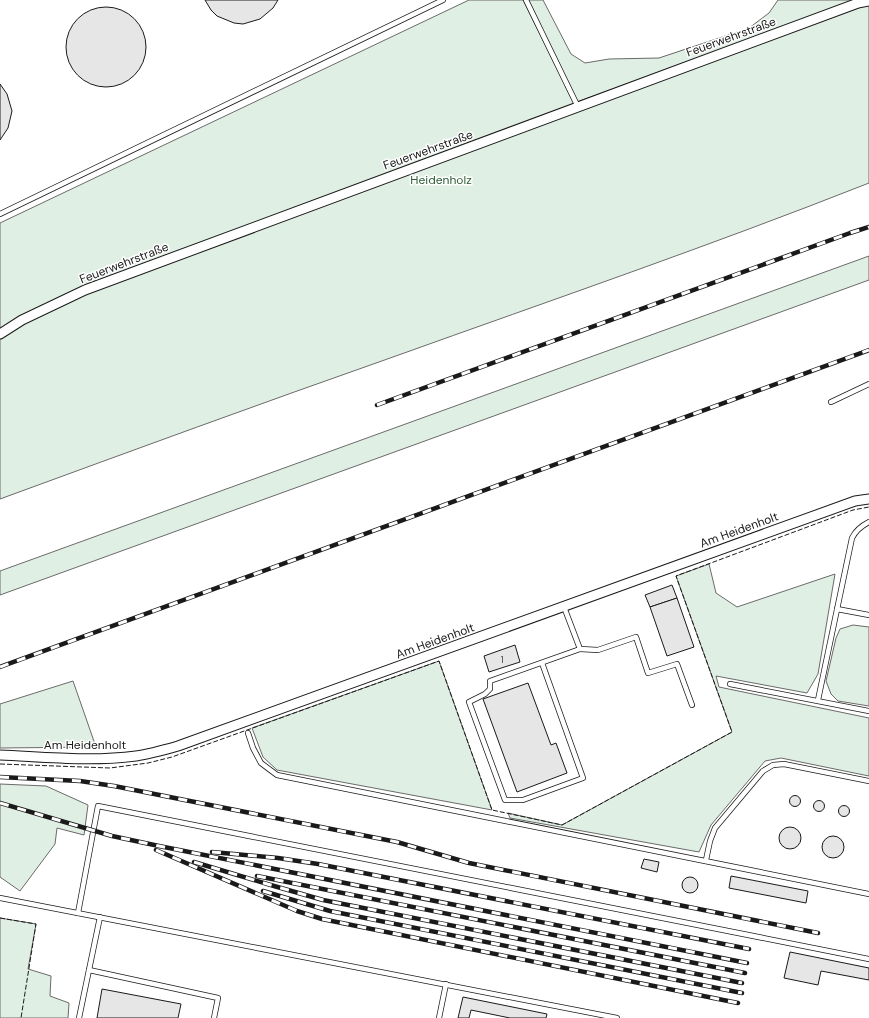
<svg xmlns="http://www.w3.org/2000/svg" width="869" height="1018" viewBox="0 0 869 1018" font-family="'DM Sans',sans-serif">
<rect width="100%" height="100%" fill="#fff"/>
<g fill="#e0efe3" stroke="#6a6a6a">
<path d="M469,0H523L578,111L858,8L869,5V183C712,245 552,300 393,357C262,403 131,451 0,499V223Z"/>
<polygon points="528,0 543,0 571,54 585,63 609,59 659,58 749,28 769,13 778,0 855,0 577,102"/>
<polygon points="869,256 869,280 0,595 0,571"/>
<polygon points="709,564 716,593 737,607 835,574 818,674 807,693 716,676 719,687 869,718 869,776 781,758 765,761 711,825 699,852 510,818 508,813 562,825 732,732 676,576"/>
<polygon points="853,625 869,627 869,706 838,701 831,694 826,681 836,638 840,629"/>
<polygon points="439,661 492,810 277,770 263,757 252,728"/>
<polygon points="73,681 96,747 0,748 0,704"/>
<polygon points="0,784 46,786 88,805 84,835 57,828 55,844 20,891 0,877"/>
<polygon points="0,918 36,924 28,969 51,976 50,996 69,1003 68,1018 0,1018"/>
</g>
<g fill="#e6e6e6" stroke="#1a1a1a">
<polygon points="205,0 278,0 273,8 260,19 243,24 234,23 217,16 211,10"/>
<circle cx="106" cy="47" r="40"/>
<polygon points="0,84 7,94 12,111 8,128 0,140"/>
<polygon points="672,585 677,598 650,607 645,595"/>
<polygon points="677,598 694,647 667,656 650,607"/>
<polygon points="515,645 520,662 489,672 484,656"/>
<polygon points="528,683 551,745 556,743 567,773 517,792 483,699"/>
<circle cx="795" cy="801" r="5.5"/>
<circle cx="819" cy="806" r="5.5"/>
<circle cx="844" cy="811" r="5.5"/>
<circle cx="790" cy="838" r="11"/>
<circle cx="833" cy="847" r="11"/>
<polygon points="644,859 659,862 657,872 641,868"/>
<polygon points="731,876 808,891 806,903 729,888"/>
<circle cx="690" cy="885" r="8"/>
<polygon points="790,952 869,968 869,980 821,971 818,985 784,978"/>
<polygon points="102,989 181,1004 178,1018 97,1018"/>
<polygon points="463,997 547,1014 546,1018 510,1018 471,1010 469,1018 458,1018"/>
</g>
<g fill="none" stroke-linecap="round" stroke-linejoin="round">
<g stroke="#1a1a1a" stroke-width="6">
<g id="lane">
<polyline points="526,0 578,107"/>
<polyline points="0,214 443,0"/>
<polyline points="831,402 869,384"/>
<polyline points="564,607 580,649 598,650 636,637 648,673 677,664 692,705"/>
<polyline points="837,609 869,615"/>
<polyline points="542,663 583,778 523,800 505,800 469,702 485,694 490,689 490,681 580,649"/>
<polyline points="730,684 869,711"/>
<path d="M818,700L852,538C856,530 861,526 869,522"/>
<polyline points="248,733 253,748 261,763 277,775 869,894"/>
<polyline points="706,860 710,841 715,828 763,771 773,765 784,764 869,781"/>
<polyline points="0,898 617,1018"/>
<polyline points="78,913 98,806 869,959"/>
<polyline points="89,970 218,998 214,1018"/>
<polyline points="79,1018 100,917"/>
<polyline points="439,1018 446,984"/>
</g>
</g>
<g stroke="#1a1a1a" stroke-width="11">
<g id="street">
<polyline points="0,334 22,320 85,290 858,3 869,1"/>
<path d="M0,755C45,757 91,762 136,756C150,754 164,750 178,746L855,501L869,499"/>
</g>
</g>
<use href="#lane" stroke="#fff" stroke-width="4.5"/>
<use href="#street" stroke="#fff" stroke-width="9"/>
<g stroke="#1a1a1a" stroke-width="4.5">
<g id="rail">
<polyline points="377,405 850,233 869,227"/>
<polyline points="0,667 869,350"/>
<polyline points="0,777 80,781 114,786 397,842 469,863 818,933"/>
<polyline points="0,803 112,836 159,846 747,963"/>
<polyline points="156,850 297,911 322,919 738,1003"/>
<polyline points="212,852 278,858 318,864 749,949"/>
<polyline points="194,862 274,886 323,900 742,983"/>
<polyline points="257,876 745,973"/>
<polyline points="263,891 330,911 742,993"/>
</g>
</g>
<use href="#rail" stroke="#fff" stroke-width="3" stroke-dasharray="9" stroke-linecap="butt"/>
<g stroke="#1a1a1a" stroke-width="1" stroke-dasharray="5 2" stroke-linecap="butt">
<polyline points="0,764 110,768 148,763 172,757 439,661 492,810 562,825 732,732 676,576 853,510 869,507"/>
<polyline points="0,918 36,924 21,1018"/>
</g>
</g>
<g text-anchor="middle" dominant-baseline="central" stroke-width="3" stroke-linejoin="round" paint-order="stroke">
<g font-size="10" fill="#4d4d4d">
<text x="502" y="659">1</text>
</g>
<g font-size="12" fill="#1a1a1a" stroke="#fff">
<text transform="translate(731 37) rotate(-20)">Feuerwehrstraße</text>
<text transform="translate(428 150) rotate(-20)">Feuerwehrstraße</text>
<text transform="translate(124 263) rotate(-21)">Feuerwehrstraße</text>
<text transform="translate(739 530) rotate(-20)">Am Heidenholt</text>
<text transform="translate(435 641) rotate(-20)">Am Heidenholt</text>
<text x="85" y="745">Am Heidenholt</text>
</g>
<g font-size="12" fill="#2b5a34" stroke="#fff">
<text x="441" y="180">Heidenholz</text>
</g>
</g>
</svg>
